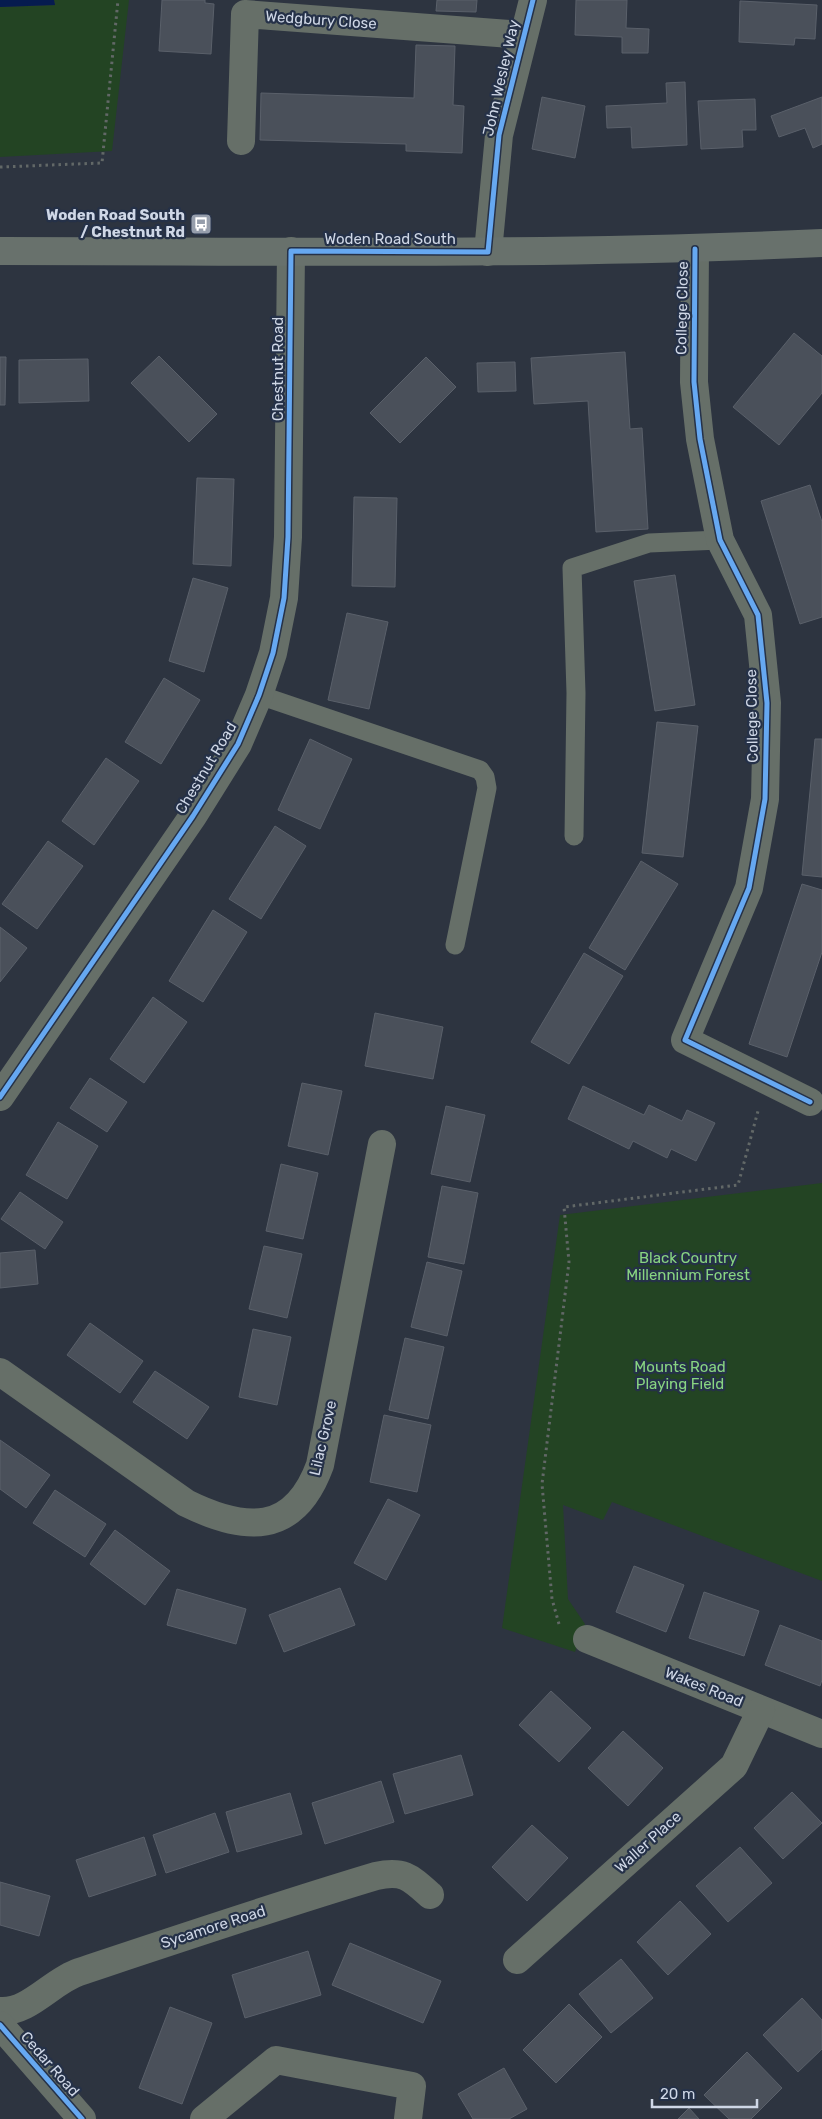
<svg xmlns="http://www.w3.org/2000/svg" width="822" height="2119" viewBox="0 0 822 2119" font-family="Rubik,sans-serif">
<rect width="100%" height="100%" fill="#2d3440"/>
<g fill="#234423">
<polygon points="54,0 129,0 112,151 0,157 0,7 55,5"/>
<polygon points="822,1183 822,1581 612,1502 603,1520 563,1505 568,1599 585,1624 575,1652 502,1628 560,1215"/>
</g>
<polygon fill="#061b4f" points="0,0 54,0 55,5 0,7"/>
<g fill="#4a505a" stroke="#5a606a">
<polygon points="162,0 205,0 205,3 214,4 211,54 159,51"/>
<polygon points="437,0 477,0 476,12 436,11"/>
<polygon points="576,0 627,0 626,28 649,29 648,53 622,53 622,37 575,35"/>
<polygon points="740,1 817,5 815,39 795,38 794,45 739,42"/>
<polygon points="416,45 455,46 453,105 464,106 462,153 406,151 406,144 260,140 261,93 414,98"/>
<polygon points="685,82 687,145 632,148 631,127 607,128 606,106 667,103 666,83"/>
<polygon points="542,97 585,106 575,158 532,149"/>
<polygon points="822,97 822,144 813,148 805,128 779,137 771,116"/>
<polygon points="755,99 756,130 742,130 743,147 701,149 698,101"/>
<polygon points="794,333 822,356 822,393 779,445 733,407"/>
<polygon points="625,352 630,429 642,428 648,529 596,532 588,401 534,404 531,358"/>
<polygon points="159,356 217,414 189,442 131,383"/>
<polygon points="0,357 6,357 5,405 0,405"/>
<polygon points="426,357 456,387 400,443 370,413"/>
<polygon points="88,359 89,401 19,403 19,360"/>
<polygon points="515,362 516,391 478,392 477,363"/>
<polygon points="197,478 234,479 231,566 193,564"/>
<polygon points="810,485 822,522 822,617 800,624 761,501"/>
<polygon points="354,497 397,498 395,587 352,586"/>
<polygon points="675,575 695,705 655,711 634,581"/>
<polygon points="193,578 228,588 204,672 169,661"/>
<polygon points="347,613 388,622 369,709 328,700"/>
<polygon points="164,678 200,700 161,764 125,742"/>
<polygon points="657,722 698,726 683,857 642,853"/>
<polygon points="310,739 352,759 320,829 278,810"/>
<polygon points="815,739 822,739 822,877 802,875"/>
<polygon points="106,758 139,781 94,845 62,821"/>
<polygon points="275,826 306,846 261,919 229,899"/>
<polygon points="48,841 83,866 37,929 2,904"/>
<polygon points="641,861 678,884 625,970 589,948"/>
<polygon points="802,884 822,890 822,952 787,1057 749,1044"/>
<polygon points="213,910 247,932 203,1002 169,981"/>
<polygon points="0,927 27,948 0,982"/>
<polygon points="584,953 623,976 569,1064 531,1042"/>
<polygon points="153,997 187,1022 144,1083 110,1059"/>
<polygon points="375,1013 443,1027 433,1079 365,1066"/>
<polygon points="90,1078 127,1102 107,1132 70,1108"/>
<polygon points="302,1083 342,1091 328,1155 288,1146"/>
<polygon points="583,1086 644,1115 649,1105 682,1121 687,1110 715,1123 696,1161 671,1149 667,1158 633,1141 629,1149 568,1119"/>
<polygon points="446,1106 485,1115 470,1182 431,1174"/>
<polygon points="58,1122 98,1146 67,1199 26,1175"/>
<polygon points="281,1164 318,1173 303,1239 266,1231"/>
<polygon points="442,1186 478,1193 464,1264 428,1257"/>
<polygon points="20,1192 63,1222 45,1249 1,1219"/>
<polygon points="264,1246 302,1254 287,1318 249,1309"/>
<polygon points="35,1250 38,1284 0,1288 0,1253"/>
<polygon points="427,1262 462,1271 447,1336 411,1327"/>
<polygon points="90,1323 143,1361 120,1393 67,1355"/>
<polygon points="253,1329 291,1337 277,1405 239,1397"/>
<polygon points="405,1338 444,1347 428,1419 389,1410"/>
<polygon points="155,1371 209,1407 187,1439 133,1402"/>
<polygon points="384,1415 431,1425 417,1492 370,1482"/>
<polygon points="0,1440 50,1475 26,1508 0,1489"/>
<polygon points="55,1490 106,1524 85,1557 33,1523"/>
<polygon points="388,1499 420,1515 386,1580 354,1563"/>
<polygon points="115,1530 170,1571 145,1605 90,1564"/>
<polygon points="634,1566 684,1585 666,1632 616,1612"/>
<polygon points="340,1588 355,1625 284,1652 269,1615"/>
<polygon points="177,1589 246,1609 236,1644 167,1625"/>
<polygon points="704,1592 759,1611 744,1656 689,1638"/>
<polygon points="780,1625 822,1641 822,1680 820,1686 765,1665"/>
<polygon points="551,1691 591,1728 559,1762 519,1725"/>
<polygon points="623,1731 663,1768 628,1806 588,1768"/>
<polygon points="461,1755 473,1795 405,1814 393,1774"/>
<polygon points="381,1781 394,1822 325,1844 312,1803"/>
<polygon points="792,1792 822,1823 783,1859 754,1828"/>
<polygon points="290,1793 302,1834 237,1852 226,1812"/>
<polygon points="215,1813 229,1852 166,1873 153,1835"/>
<polygon points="532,1825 568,1858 527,1901 492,1867"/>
<polygon points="144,1837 156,1875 89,1897 76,1860"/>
<polygon points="740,1847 772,1883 728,1922 696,1886"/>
<polygon points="0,1882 50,1896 39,1936 0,1925"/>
<polygon points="680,1901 711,1934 668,1975 637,1942"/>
<polygon points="350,1943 441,1981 423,2023 332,1985"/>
<polygon points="308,1951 321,1995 245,2018 232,1975"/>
<polygon points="621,1959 653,1998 611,2033 579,1994"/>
<polygon points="802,1998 822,2020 822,2049 798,2072 763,2035"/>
<polygon points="569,2004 602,2037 556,2083 523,2050"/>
<polygon points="170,2007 212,2023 182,2104 139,2088"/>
<polygon points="747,2052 782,2088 751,2119 729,2119 704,2095"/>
<polygon points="504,2068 527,2109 509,2119 473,2119 458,2094"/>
<polygon points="689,2108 699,2119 678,2119"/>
</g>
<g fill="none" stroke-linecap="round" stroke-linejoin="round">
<g stroke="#626867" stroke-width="3" stroke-dasharray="2.5 4" stroke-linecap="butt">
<polyline points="0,167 102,163 118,0"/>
<polyline points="559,1624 552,1599 542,1484 569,1262 564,1207 738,1185 758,1111"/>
</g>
<g stroke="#666f68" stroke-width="19">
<polyline points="259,695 480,770 485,777 487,788 455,945"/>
<polyline points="574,836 576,693 572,568 649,543 720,540"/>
</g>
<g stroke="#666f68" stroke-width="28">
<polyline points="241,141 245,14 523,35"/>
<polyline points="695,249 694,382 700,439 720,540 758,615 767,703 765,799 749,888 685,1040 810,1102"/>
<polyline points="488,252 499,135 533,0"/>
<polyline points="0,1097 193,816 238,744 259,695 273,653 284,598 288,537 291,251"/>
<path d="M0,1372L186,1503C245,1532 294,1536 320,1465L382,1144"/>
<polyline points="587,1639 822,1734"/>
<polyline points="517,1960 734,1766 761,1710"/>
<path d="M0,2011C29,2013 52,1981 79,1972C178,1939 276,1906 376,1876C403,1870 410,1877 430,1895"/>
<polyline points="0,2025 82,2119"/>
<polyline points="204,2119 276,2060 412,2086 408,2119"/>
</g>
<path stroke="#68716c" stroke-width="28" d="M0,251C274,251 548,256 822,243"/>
<g stroke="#253148" stroke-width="8">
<g id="cycleway">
<polyline points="695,249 694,382 700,439 720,540 758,615 767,703 765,799 749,888 685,1040 810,1102"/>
<polyline points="0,1097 193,816 238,744 259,695 273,653 284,598 288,537 291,251 488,252 499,135 533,0"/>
<polyline points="0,2025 82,2119"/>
</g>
</g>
<use href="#cycleway" stroke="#66a8f1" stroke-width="5"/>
</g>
<defs>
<g id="bus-square" transform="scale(1.125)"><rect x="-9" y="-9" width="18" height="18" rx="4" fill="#969eac" stroke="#253148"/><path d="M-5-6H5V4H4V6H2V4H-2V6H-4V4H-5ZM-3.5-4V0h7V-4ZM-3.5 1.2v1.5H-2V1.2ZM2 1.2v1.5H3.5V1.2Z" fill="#fff"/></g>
</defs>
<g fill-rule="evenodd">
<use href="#bus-square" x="201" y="224"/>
</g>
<g text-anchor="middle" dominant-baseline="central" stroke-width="4.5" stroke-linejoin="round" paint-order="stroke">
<g font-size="15" fill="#cfd7e6" stroke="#253148">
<text transform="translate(321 20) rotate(4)">Wedgbury Close</text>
<text transform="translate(501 78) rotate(-77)">John Wesley Way</text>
<text x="390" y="239">Woden Road South</text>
<text transform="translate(682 308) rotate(-89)">College Close</text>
<text transform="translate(278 369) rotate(-90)">Chestnut Road</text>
<text transform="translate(752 716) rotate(-91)">College Close</text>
<text transform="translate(206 768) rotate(-59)">Chestnut Road</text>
<text transform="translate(323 1438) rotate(-77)">Lilac Grove</text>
<text transform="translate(704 1687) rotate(22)">Wakes Road</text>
<text transform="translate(648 1842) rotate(-42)">Waller Place</text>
<text transform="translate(213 1927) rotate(-18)">Sycamore Road</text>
<text transform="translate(50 2064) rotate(49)">Cedar Road</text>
</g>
<g font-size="15" font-weight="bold" fill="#cfd7e6" stroke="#253148" text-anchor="end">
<text x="185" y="215">Woden Road South<tspan x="185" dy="17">/ Chestnut Rd</tspan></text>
</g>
<g font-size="15" fill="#88d481" stroke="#253148">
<text x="688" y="1258">Black Country<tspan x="688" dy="17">Millennium Forest</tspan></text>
<text x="680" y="1367">Mounts Road<tspan x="680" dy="17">Playing Field</tspan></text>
</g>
</g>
<path d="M652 2099v8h105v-8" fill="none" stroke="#cfd7e6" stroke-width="2.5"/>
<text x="660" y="2099" font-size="15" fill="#cfd7e6" stroke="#253148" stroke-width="4" paint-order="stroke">20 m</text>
</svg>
